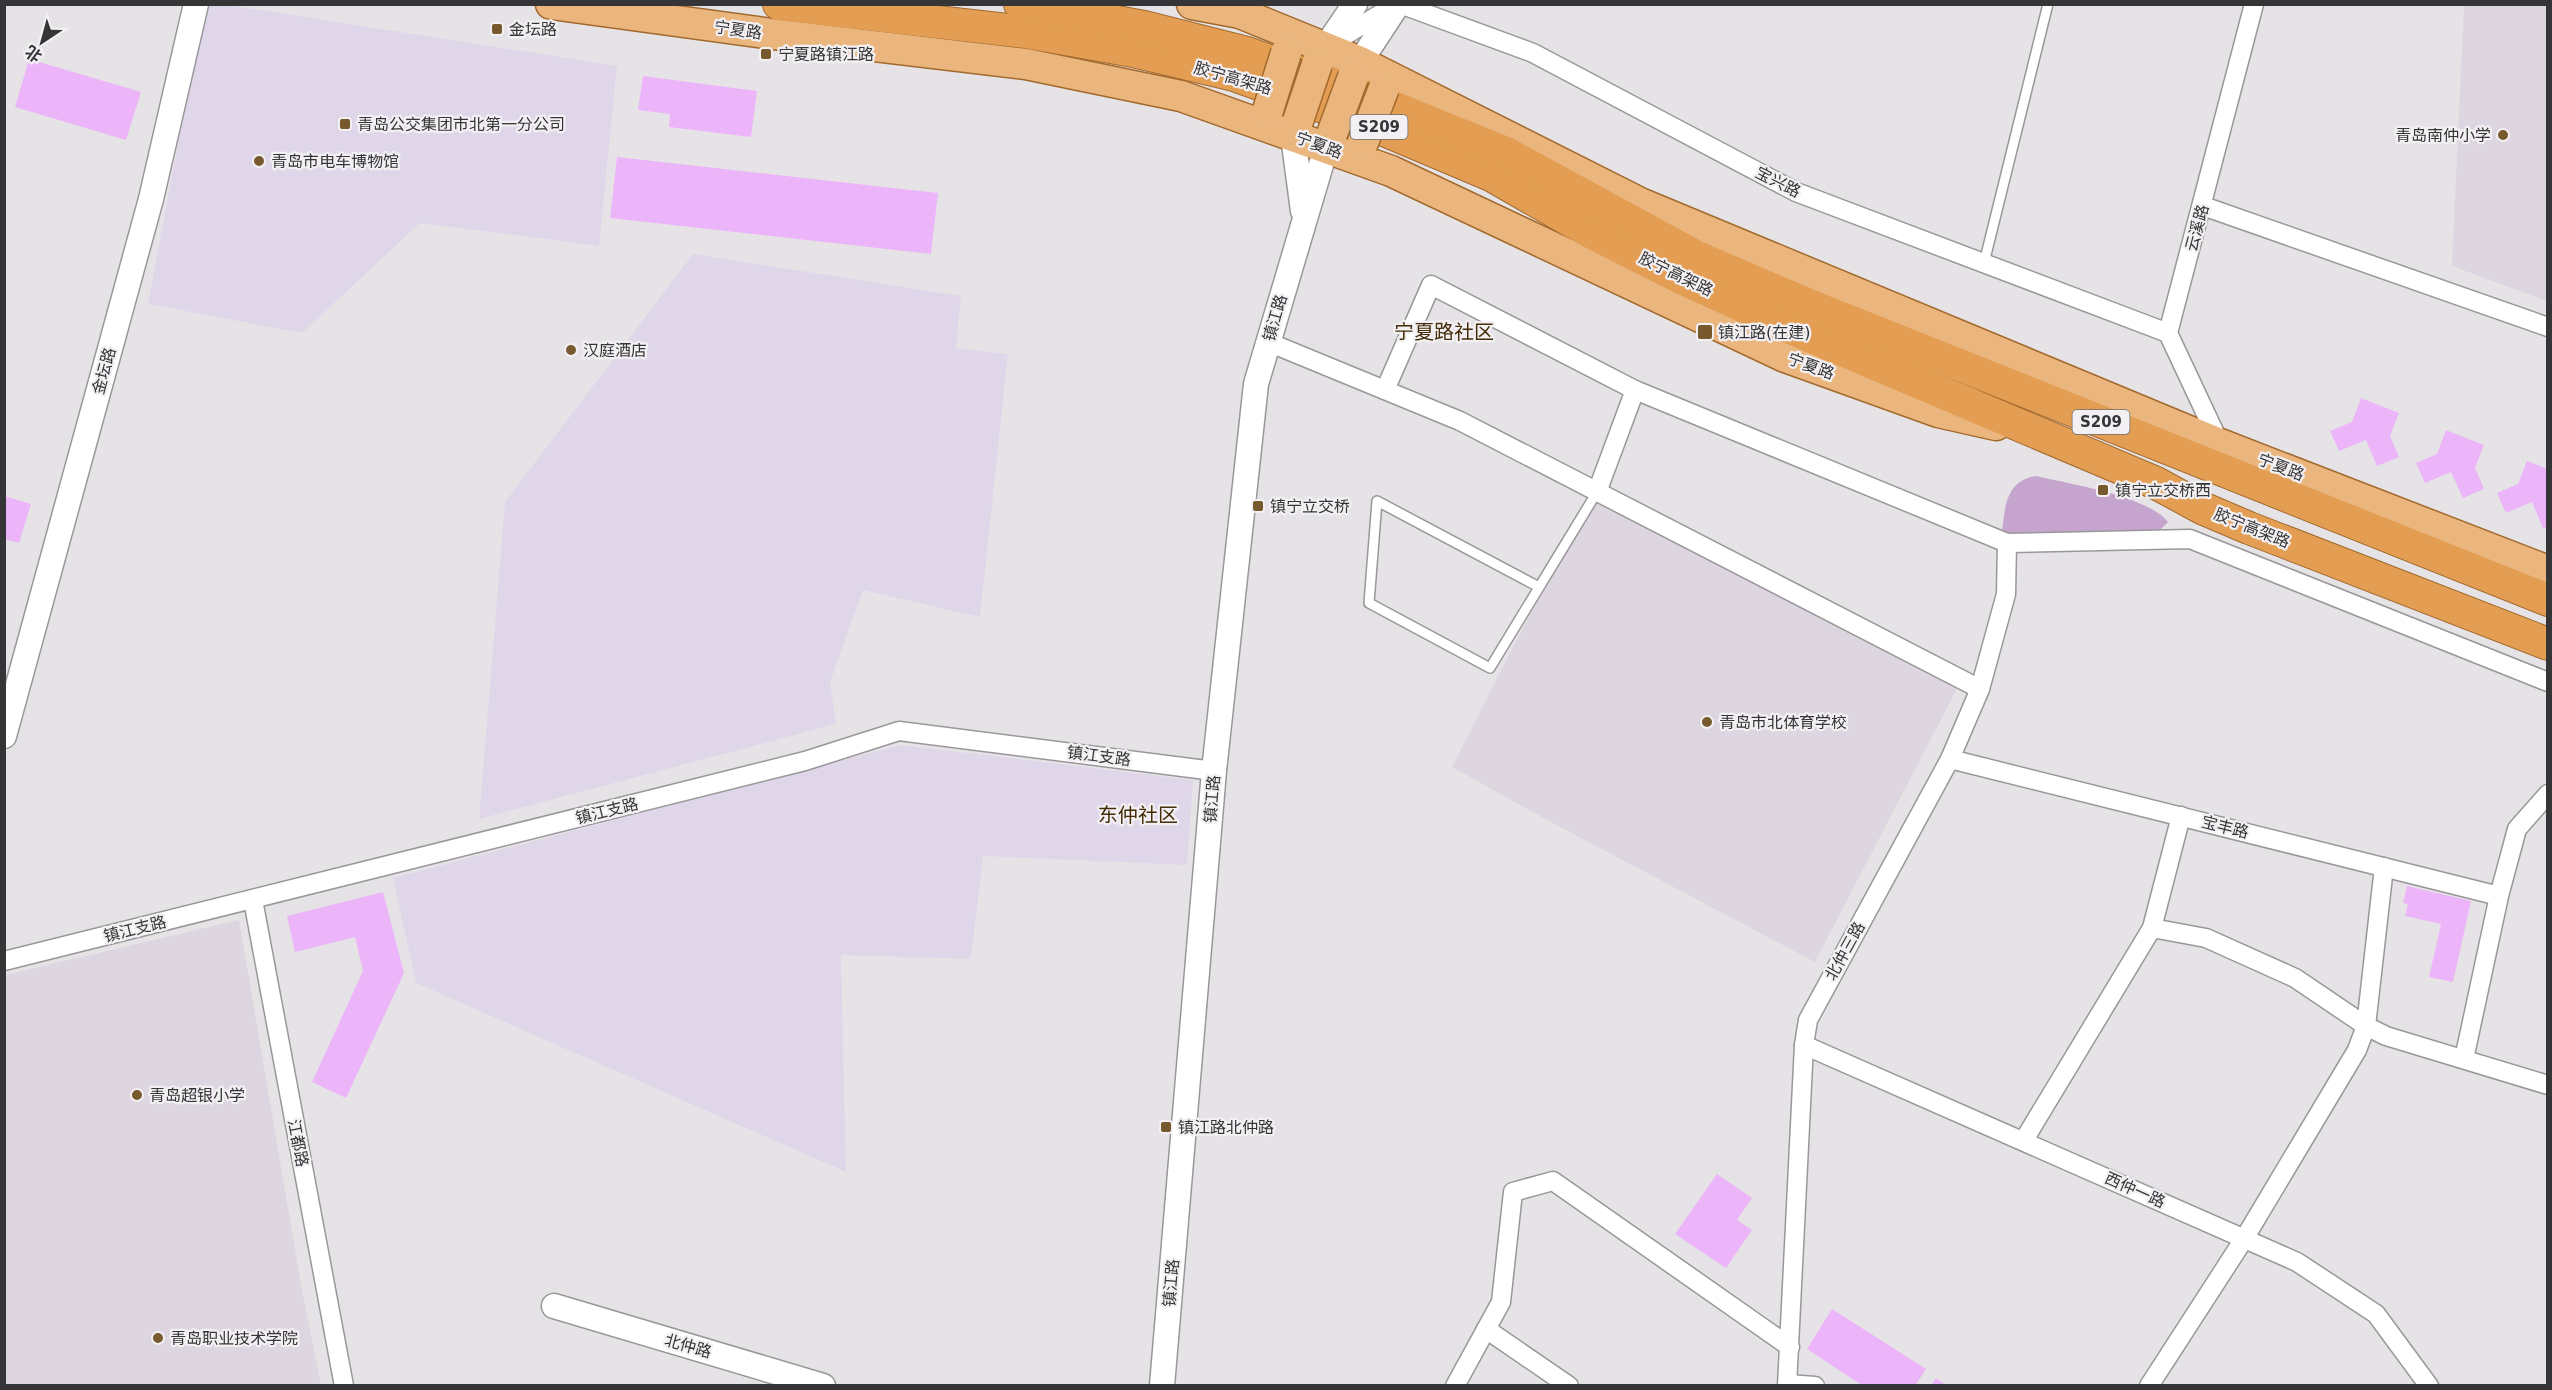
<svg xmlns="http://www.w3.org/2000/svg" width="2552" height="1390" viewBox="0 0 2552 1390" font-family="'DejaVu Sans','Noto Sans SC',sans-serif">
<rect width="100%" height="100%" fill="#e6e3e6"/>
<g fill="#e0d6ea">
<polygon points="204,5 229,5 617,66 599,246 420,223 302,333 148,304"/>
<polygon points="693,254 961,296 956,348 1008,354 980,617 863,590 830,682 836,724 479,819 505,502"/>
<polygon points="901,745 1193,780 1187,865 983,856 971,959 841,955 846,1172 416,983 393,878"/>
</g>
<g fill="#ddd5df">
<polygon points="2464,5 2547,5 2547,301 2452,266"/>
<polygon points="1595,486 1963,677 1815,962 1549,821 1452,767"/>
<polygon points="239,920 302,1290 321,1385 5,1385 5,975"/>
</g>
<path fill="#c5a5cd" d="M2036,476C2069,484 2148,496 2168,522L2157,533L2008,534L2002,532C2005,506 2006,481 2036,476Z"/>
<g fill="#ecb5f9">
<polygon points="29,59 141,92 126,140 15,107"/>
<polygon points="643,76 757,91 751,137 669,127 670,114 638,110"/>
<polygon points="617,157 938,193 931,254 610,218"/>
<polygon points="2361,398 2399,413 2390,436 2399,457 2377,466 2366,440 2339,451 2330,431 2352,422"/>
<polygon points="2446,430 2484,445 2475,468 2484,489 2463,498 2451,472 2425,483 2416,463 2437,454"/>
<polygon points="2527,461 2548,469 2548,527 2543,528 2532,502 2506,513 2497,493 2518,484"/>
<polygon points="4,496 31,504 19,543 4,539"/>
<polygon points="2407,886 2471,901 2453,982 2429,977 2441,924 2405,916 2408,904 2403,903"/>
<polygon points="383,892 404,973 346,1098 312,1082 363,971 355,937 295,952 287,916"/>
<polygon points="1717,1174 1752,1198 1737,1220 1752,1230 1726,1268 1675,1234"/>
<polygon points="1832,1309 1926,1369 1915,1386 1863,1386 1807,1349"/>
<polygon points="1936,1378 1947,1386 1931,1386"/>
</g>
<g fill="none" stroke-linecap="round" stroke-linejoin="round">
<g stroke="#99979a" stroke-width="12">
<g id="service">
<polyline points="1984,263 2048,4"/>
<polyline points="1539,587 1377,501 1369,603 1490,668 1597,492"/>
</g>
</g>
<g stroke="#99979a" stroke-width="21">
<g id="minor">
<polyline points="1400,4 1533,53 1796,192 2168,333"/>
<polyline points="1329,45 1395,5"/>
<polyline points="2203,206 2548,327"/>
<polyline points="1268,342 1460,421 1980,689"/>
<polyline points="1385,390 1431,285 1635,390 2007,543 2190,539 2548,682"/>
<polyline points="2220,444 2168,333 2254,4"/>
<polyline points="1597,492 1635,390"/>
<polyline points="1950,759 2499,896"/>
<polyline points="253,900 344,1386"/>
<polyline points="2152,928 2206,938 2295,978 2366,1026 2386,1036 2548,1085"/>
<polyline points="4,961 805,761 899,731 1214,771"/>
<polyline points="1804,1045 2297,1262 2376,1314 2429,1386"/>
<polyline points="2464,1059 2499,896 2517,829 2548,794"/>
<polyline points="2024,1140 2152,928 2181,816"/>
<polyline points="1486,1329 1569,1386"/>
<polyline points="1788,1384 1815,1386"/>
<polyline points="1455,1386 1501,1302 1513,1192 1553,1181 1790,1347"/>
<polyline points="1787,1386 1804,1045 1808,1020 1950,759 1980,689 2006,594 2007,543"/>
<polyline points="2149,1386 2244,1239 2357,1050 2366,1026 2384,867"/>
</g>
</g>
<g stroke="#99979a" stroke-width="27">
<g id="tertiary">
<polyline points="1325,48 1355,4"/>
<polyline points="1360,62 1398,4"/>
<polyline points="1293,136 1303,211"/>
<polyline points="4,736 151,199 196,4"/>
<polyline points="554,1306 823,1386"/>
<polyline points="1162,1386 1214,771 1256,384 1326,148"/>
</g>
</g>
<g stroke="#a2692d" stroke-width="33">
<g id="primary">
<polyline points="551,4 772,34 1026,64 1181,96 1391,171 1785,357 1938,412 1996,425"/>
<polyline points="1192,4 1240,13 1360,62 1640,203 2220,444 2548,571"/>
</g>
</g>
<g stroke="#a2692d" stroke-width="34">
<g id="trunk">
<polyline points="779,4 1026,32 1133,51 1234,75 1370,124 1491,175 1592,233 1681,278 1795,330 2156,483 2202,508 2249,528 2548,644"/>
<polyline points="1020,4 1144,27 1247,53 1378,101 1506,153 1697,257 1809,305 2548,600"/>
</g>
</g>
<use href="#service" stroke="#fff" stroke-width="9"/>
<use href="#minor" stroke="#fff" stroke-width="18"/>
<use href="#tertiary" stroke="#fff" stroke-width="24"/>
<use href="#primary" stroke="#eab67e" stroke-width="30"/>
<use href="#trunk" stroke="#e39e53" stroke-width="32"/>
<g stroke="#a2692d" stroke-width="33" stroke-linecap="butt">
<g id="primary-bridge">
<polyline points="1268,110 1286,53"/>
<polyline points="1298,121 1317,64"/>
<polyline points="1332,134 1353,77"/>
<polyline points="1362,145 1384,88"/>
</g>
</g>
<use href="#primary-bridge" stroke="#eab67e" stroke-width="30"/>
</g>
<g fill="#78592e" stroke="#f3f0f3" stroke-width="2">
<rect x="491" y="23" width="12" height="12" rx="3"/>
<rect x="760" y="48" width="12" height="12" rx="3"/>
<rect x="339" y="118" width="12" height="12" rx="3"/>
<circle cx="2503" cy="135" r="6"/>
<circle cx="259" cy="161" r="6"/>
<rect x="1697" y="324" width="16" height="16" rx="3"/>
<circle cx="571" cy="350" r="6"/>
<rect x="2097" y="484" width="12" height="12" rx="3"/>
<rect x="1252" y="500" width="12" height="12" rx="3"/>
<circle cx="1707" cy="722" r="6"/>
<circle cx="137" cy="1095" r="6"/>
<rect x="1160" y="1121" width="12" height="12" rx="3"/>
<circle cx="158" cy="1338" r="6"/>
</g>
<g text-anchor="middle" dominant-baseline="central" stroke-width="4.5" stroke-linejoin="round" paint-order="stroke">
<g fill="#f3f0f3" stroke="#6e6c6f" stroke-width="1.5">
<rect x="1350.5" y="115" width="57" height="24" rx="4.5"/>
<rect x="2072.5" y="410" width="57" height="24" rx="4.5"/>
</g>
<g font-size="15" font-weight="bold" fill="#353436">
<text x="1379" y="127">S209</text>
<text x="2101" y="422">S209</text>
</g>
<g font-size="16" fill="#353436" stroke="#f3f0f3" text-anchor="start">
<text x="509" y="29">金坛路</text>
<text x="778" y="54">宁夏路镇江路</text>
<text x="357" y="124">青岛公交集团市北第一分公司</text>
<text x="2491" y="135" text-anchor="end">青岛南仲小学</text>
<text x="271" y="161">青岛市电车博物馆</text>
<text x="1718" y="332">镇江路(在建)</text>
<text x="583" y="350">汉庭酒店</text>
<text x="2115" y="490">镇宁立交桥西</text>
<text x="1270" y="506">镇宁立交桥</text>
<text x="1719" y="722">青岛市北体育学校</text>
<text x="149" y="1095">青岛超银小学</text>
<text x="1178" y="1127">镇江路北仲路</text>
<text x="170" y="1338">青岛职业技术学院</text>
</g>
<g font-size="16" fill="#353436" stroke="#f3f0f3">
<text transform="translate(738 30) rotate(8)">宁夏路</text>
<text transform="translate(1233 78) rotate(16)">胶宁高架路</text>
<text transform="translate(1319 145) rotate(20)">宁夏路</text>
<text transform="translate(1778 182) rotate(27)">宝兴路</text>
<text transform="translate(2197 228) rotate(-75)">云溪路</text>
<text transform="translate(1676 274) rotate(26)">胶宁高架路</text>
<text transform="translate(1275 318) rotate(-74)">镇江路</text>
<text transform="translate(1811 366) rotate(20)">宁夏路</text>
<text transform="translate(104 371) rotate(-75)">金坛路</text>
<text transform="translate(2281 467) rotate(21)">宁夏路</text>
<text transform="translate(2252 528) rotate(22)">胶宁高架路</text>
<text transform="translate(1099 756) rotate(7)">镇江支路</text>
<text transform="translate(1212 799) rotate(-85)">镇江路</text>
<text transform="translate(607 811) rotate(-14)">镇江支路</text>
<text transform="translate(2225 827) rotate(14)">宝丰路</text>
<text transform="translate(135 929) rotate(-14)">镇江支路</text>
<text transform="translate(1845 951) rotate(-61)">北仲三路</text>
<text transform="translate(298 1143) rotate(79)">江都路</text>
<text transform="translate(2135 1190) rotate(24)">西仲一路</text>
<text transform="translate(1171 1283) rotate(-85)">镇江路</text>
<text transform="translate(688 1346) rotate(16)">北仲路</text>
</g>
<g font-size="20" fill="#442d08" stroke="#f3f0f3">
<text x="1444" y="332">宁夏路社区</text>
<text x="1138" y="815">东仲社区</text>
</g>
</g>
<rect width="2552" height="1390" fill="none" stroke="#353436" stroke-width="12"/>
<g transform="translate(42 42) rotate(216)" stroke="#f3f0f3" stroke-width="4.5" paint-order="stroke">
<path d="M0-4.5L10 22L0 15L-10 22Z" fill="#353436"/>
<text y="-9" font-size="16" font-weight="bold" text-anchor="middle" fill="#353436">北</text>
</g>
</svg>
